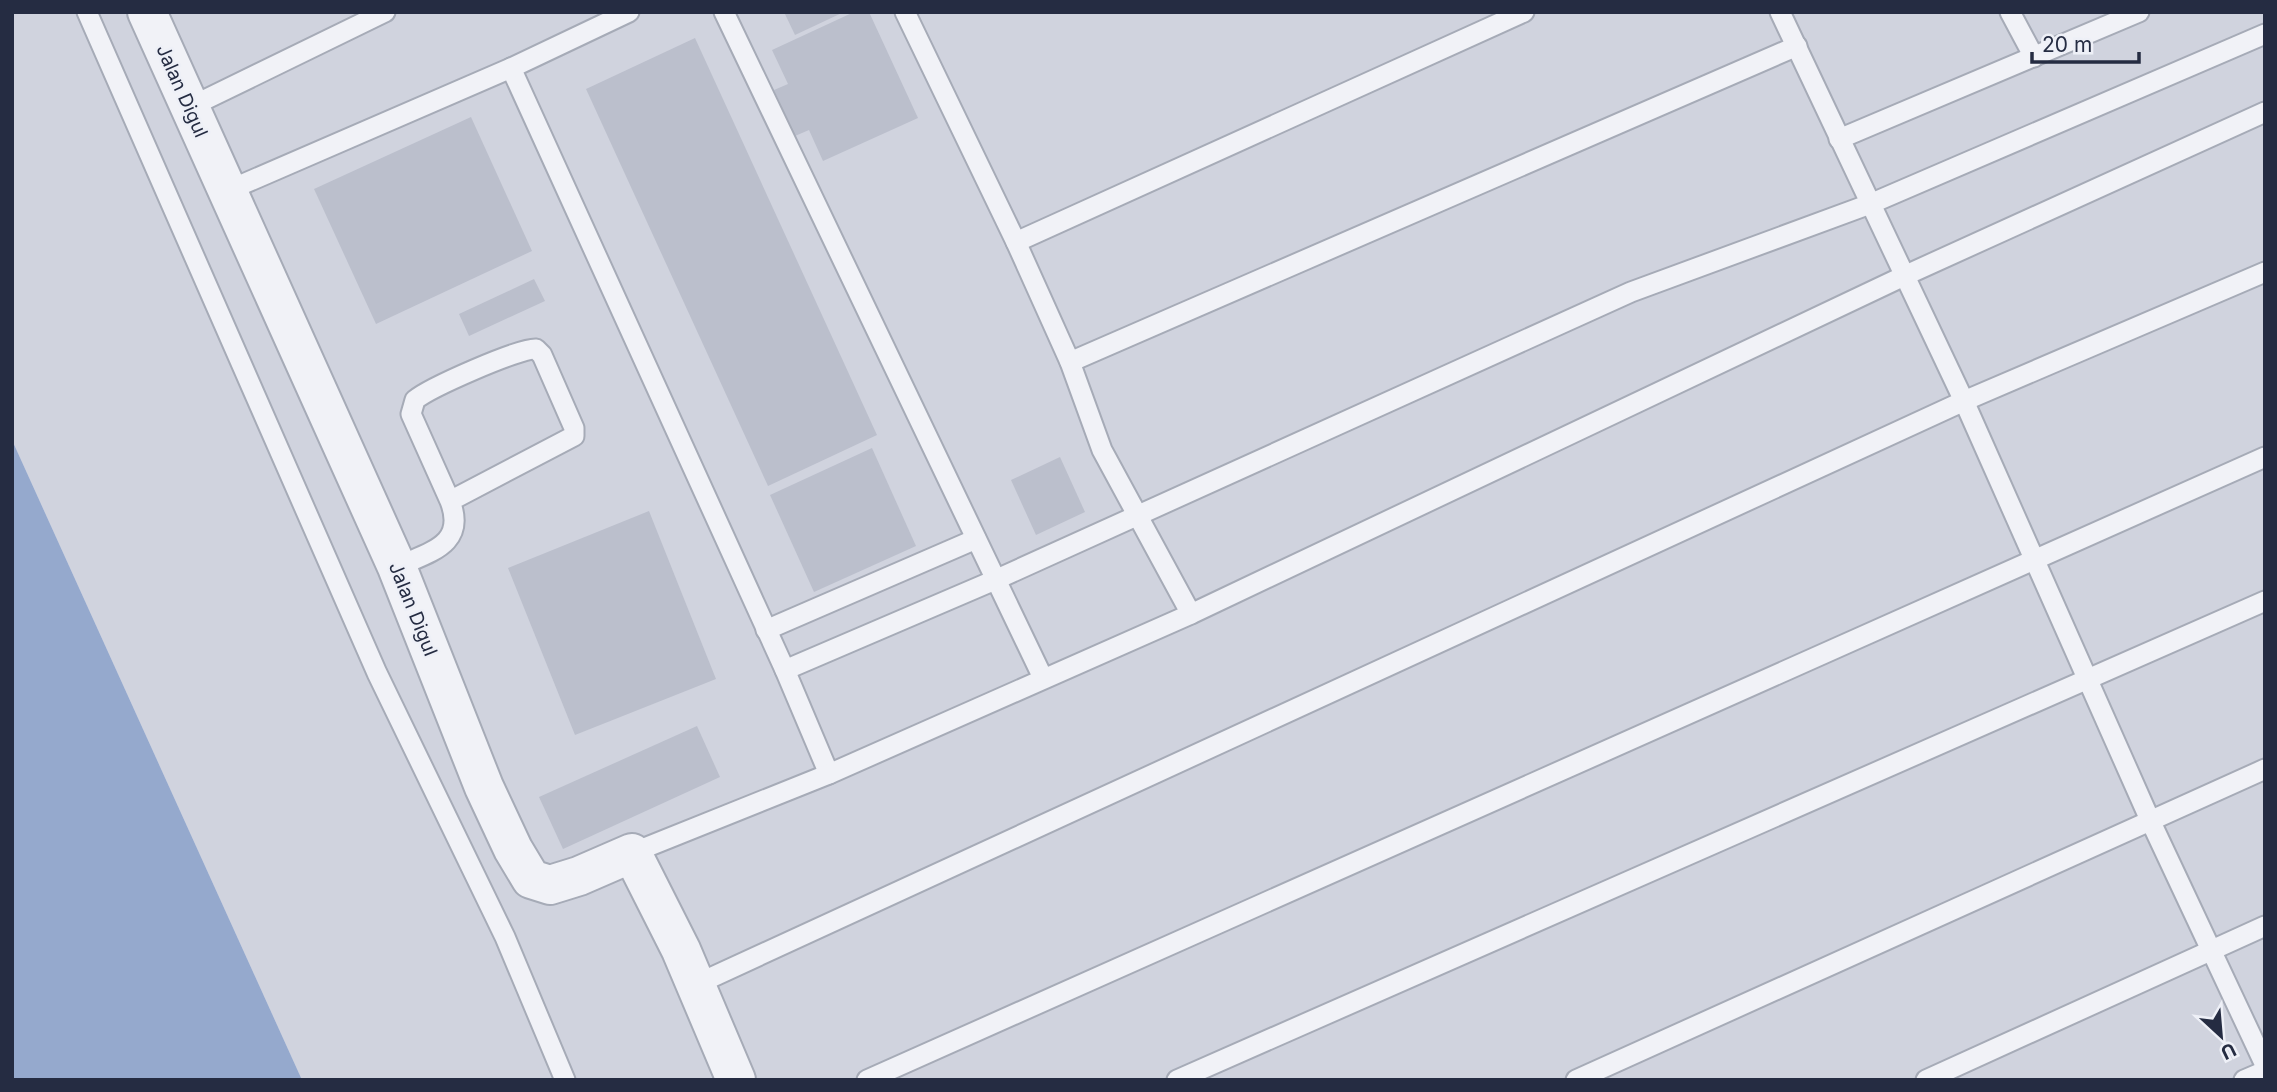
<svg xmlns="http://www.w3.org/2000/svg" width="2277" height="1092" viewBox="0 0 2277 1092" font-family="Inter,sans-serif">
<rect width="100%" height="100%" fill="#dee1e9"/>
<polygon fill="#d0d3de" points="12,12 2265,12 2265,1080 302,1080 12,440"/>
<polygon fill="#95a9cd" points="12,440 302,1080 12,1080"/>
<g fill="#bbbfcc">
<polygon points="784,12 844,12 795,35"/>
<polygon points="854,12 869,12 918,118 823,161 809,130 795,136 774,90 788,84 772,50"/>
<polygon points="695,38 877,435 768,486 586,89"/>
<polygon points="471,117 532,251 376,324 314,189"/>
<polygon points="534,279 545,301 469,336 459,314"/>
<polygon points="872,448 916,546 814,592 770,495"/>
<polygon points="1060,457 1085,512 1036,535 1011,480"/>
<polygon points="649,511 716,679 575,735 508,568"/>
<polygon points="697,726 720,777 563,849 539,797"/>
</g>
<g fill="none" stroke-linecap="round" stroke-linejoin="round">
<g stroke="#a6abb7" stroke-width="23">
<g id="service">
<polyline points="87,12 377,673 505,937 565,1080"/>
<polyline points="629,12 511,68 785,670 829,774"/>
<polyline points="724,12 1043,678"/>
<polyline points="905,12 1016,242 1070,362 1102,450 1191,614"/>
<polyline points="1780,12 1964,401 2150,820 2265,1065"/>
<polyline points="2010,12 2034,57"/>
<polyline points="190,107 385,12"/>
<polyline points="1839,139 2139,12"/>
<polyline points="227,191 511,68"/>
<polyline points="1016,242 1524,12"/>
<polyline points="1070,362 1797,46"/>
<path d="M397,567C429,552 467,545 450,501L411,414L415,400C429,388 519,348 536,349L542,355L574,428V436L450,501"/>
<polyline points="766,630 976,539"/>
<polyline points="785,670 995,580 1631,292 1870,204 2265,34"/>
<polyline points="632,853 829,774 1191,614 1904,276 2265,112"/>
<polyline points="695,985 1964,401 2265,272"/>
<polyline points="867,1080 2265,457"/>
<polyline points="1177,1080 2265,601"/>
<polyline points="1576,1080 2265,769"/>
<polyline points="1926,1080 2265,926"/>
<polyline points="2244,1080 2265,1071"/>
</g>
</g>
<g stroke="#a6abb7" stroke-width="42">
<polyline id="minor" points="147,12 397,567 484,787 513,849 531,879 550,885 579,876 632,853 681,950 736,1080"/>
</g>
<use href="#service" stroke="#f1f2f7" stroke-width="19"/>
<use href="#minor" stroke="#f1f2f7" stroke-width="38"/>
</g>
<g text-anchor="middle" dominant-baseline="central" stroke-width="5" stroke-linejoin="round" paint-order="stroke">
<g font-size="19" fill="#252c42" stroke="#eef0f7">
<text transform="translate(182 91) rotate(66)">Jalan Digul</text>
<text transform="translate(413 609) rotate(68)">Jalan Digul</text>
</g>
</g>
<rect width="2277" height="1092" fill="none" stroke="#252c42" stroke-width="28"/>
<g transform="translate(2221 1036) rotate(154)" stroke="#eef0f7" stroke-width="5" paint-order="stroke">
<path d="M0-5L12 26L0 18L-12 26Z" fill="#252c42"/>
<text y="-10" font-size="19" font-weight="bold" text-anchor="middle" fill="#252c42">U</text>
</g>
<path d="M2032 52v10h107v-10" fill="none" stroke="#252c42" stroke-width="3.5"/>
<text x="2042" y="52" font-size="21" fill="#252c42" stroke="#eef0f7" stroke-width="5" paint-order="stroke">20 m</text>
</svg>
